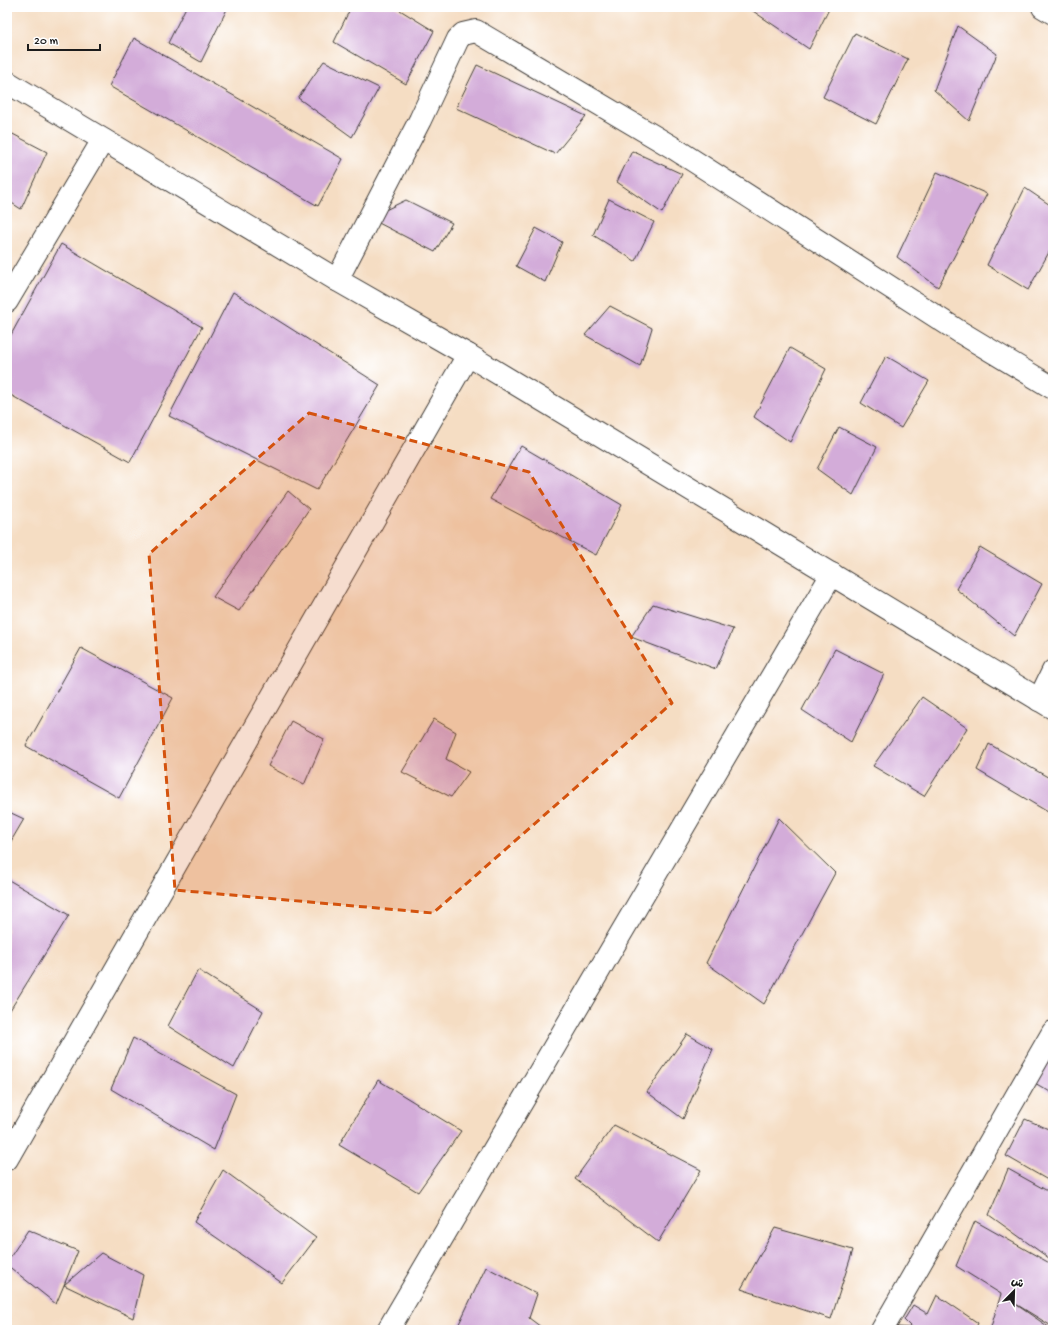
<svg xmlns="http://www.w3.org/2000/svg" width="1060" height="1337" viewBox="0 0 1060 1337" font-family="'Gochi Hand','Playpen Sans Arabic',sans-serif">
<rect width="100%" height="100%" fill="#fff"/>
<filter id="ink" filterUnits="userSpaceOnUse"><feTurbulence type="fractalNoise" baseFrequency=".025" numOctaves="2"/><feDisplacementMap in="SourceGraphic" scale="8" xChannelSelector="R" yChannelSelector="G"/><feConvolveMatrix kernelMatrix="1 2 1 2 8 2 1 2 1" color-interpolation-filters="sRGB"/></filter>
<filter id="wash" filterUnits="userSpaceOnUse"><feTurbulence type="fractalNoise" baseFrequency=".012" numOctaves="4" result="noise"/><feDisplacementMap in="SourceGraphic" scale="16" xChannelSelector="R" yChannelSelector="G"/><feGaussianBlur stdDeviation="0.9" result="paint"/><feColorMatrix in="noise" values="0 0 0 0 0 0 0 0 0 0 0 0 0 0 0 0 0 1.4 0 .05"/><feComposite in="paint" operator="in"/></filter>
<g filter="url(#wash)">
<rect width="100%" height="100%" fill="#f5ddc3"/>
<g id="blocks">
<g fill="#d3acd9">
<polygon points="186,7 228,7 201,62 168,43"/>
<polygon points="351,7 395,7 434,31 406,84 334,42"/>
<polygon points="747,7 830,7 809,49"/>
<polygon points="958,26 997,54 969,121 934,90"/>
<polygon points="855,33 908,59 876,124 823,97"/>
<polygon points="134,38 343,159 318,206 109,86"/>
<polygon points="324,61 379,88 352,137 298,98"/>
<polygon points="477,65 586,116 555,154 456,108"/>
<polygon points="7,131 47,152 21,209 7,200"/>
<polygon points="632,151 682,174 662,213 617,182"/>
<polygon points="937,172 987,194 938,287 897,257"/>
<polygon points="1025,188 1053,207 1053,245 1028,290 987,265"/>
<polygon points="609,199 654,222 635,261 593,235"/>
<polygon points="406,200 452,223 435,252 369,218"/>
<polygon points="536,228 562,242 545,282 516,266"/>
<polygon points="61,244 202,327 130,462 7,393 7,342"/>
<polygon points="233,292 380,385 317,490 169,416"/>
<polygon points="610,306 652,328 640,366 585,335"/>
<polygon points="790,348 826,369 790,442 754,417"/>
<polygon points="886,356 929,381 901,428 861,403"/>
<polygon points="839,427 877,447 853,495 817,469"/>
<polygon points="521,446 622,505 596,555 490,499"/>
<polygon points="288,491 309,509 239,611 213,597"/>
<polygon points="980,547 1042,584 1014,636 956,589"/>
<polygon points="653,604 733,629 716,669 631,637"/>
<polygon points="81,648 173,698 119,798 26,746"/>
<polygon points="835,649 884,674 851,742 802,710"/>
<polygon points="922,697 967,728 924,796 873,766"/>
<polygon points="434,719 456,732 446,759 469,772 451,797 402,772"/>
<polygon points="291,721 324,739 304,785 268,766"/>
<polygon points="989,744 1053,780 1053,815 977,770"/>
<polygon points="7,811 24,819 7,848"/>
<polygon points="779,818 835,873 764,1004 706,963"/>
<polygon points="7,879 69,915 7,1015"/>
<polygon points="198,970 263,1011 234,1068 168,1026"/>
<polygon points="687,1034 713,1049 683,1119 647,1092"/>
<polygon points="133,1038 236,1094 214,1150 111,1089"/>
<polygon points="1053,1048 1053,1090 1052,1093 1028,1079"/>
<polygon points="378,1080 461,1131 418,1192 339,1145"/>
<polygon points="1025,1119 1053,1131 1053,1183 1006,1156"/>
<polygon points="614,1125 701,1170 658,1242 575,1179"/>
<polygon points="1008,1169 1053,1194 1053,1261 989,1215"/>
<polygon points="223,1170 316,1238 282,1283 194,1222"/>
<polygon points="975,1221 1053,1265 1053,1327 1011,1301 1053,1330 990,1330 1001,1294 956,1266"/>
<polygon points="775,1228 853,1250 831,1319 741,1289"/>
<polygon points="28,1230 78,1251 64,1285 101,1253 143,1275 133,1318 64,1285 56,1304 7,1265 7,1262"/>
<polygon points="486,1267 537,1294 529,1318 545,1330 456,1330"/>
<polygon points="937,1295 978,1323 975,1330 896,1330 897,1327 912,1328 904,1320 913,1305 928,1314"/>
</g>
</g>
</g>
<g filter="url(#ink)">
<use href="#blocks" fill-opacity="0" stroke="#3d3935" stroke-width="1"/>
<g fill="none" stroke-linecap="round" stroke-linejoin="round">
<g stroke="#3d3935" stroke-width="24">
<g id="street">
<polyline points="337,280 420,120 458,39 463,34 476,31 672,147 960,332 1053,388"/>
<polyline points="7,301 103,140"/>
<polyline points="1039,700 1053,671"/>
<polyline points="7,1159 468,355"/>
<polyline points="388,1330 832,574"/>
<polyline points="882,1330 1053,1032"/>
</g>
</g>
<g stroke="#3d3935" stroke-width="24">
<polyline id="secondary" points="7,82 337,280 468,355 1053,708"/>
</g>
<g stroke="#3d3935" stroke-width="24">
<polyline id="highway" points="1043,7 1053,13"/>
</g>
<use href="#street" stroke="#fff" stroke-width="22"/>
<use href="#secondary" stroke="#fff" stroke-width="22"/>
<use href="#highway" stroke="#fff" stroke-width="22"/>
</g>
</g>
<path fill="#d4530e" fill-opacity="0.2" stroke="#d4530e" stroke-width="3" stroke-dasharray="8 5" stroke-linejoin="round" d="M309,413L529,472L672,703L433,913L175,890L149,554Z"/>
<rect width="1060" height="1337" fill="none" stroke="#fff" stroke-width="24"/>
<g transform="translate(1014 1291) rotate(23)" stroke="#ffffff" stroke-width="3" paint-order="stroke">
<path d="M0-3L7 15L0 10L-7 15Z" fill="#1c1c1c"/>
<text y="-6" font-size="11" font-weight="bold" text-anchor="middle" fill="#1c1c1c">ش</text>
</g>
<path d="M28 44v6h72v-6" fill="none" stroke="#1c1c1c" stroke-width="2"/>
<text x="34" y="44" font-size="12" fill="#1c1c1c" stroke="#ffffff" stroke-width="3" paint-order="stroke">20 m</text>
</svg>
